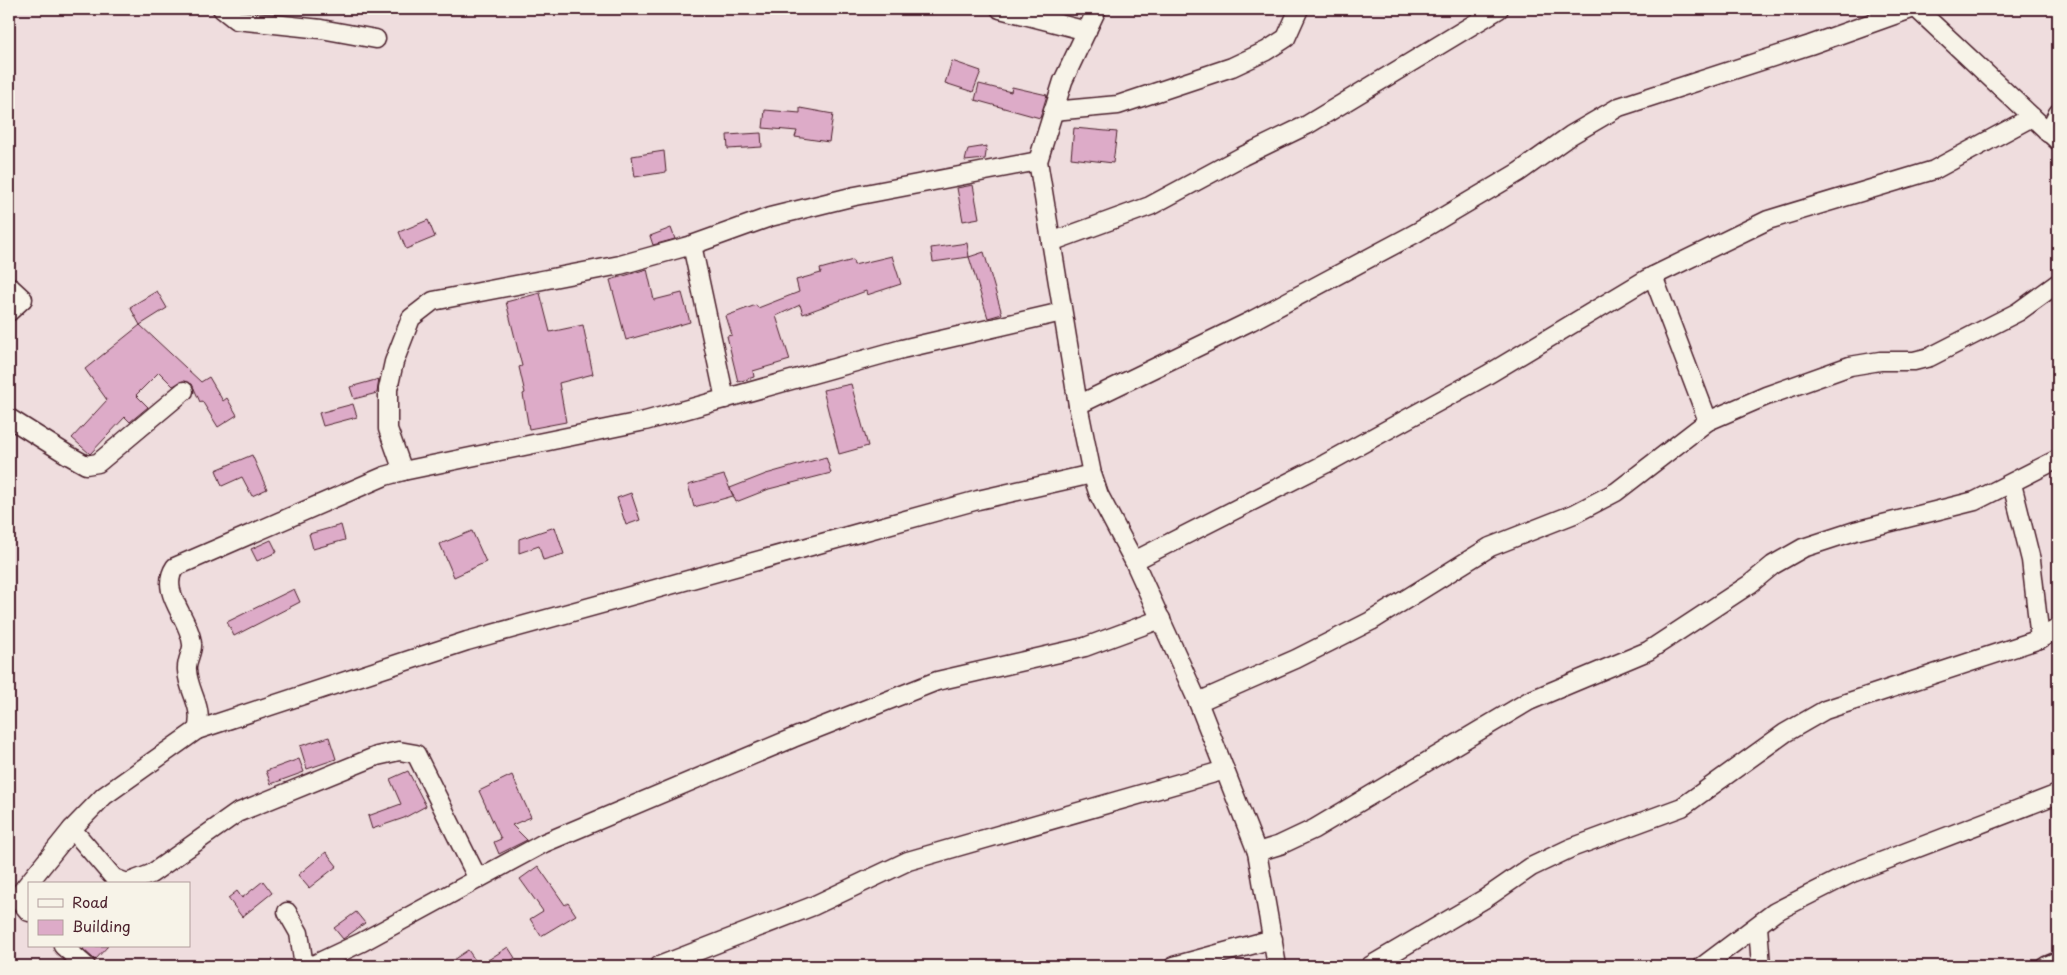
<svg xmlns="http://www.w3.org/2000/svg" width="2067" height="975" viewBox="0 0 2067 975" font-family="'Playpen Sans',sans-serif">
<rect width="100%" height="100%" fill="#efddde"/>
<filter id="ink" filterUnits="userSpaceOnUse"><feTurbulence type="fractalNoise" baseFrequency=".02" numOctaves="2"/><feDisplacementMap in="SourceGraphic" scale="10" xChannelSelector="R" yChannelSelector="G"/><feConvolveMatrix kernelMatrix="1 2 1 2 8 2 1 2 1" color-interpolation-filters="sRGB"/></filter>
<g filter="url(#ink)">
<g fill="#ddabc8" stroke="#4a1f2b">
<polygon points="952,61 981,71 973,92 945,83"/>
<polygon points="979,84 1011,92 1012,87 1047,95 1040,118 975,100"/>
<polygon points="800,108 833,114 829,142 795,137 797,131 763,128 765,110 800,113"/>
<polygon points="1074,128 1117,132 1113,163 1071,158"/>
<polygon points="761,133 762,147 728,149 727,135"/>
<polygon points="987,146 985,159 965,161 968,149"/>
<polygon points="664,151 666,172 635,177 632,156"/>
<polygon points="973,185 979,218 963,221 957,188"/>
<polygon points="428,220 435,237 406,249 399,232"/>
<polygon points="671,228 675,239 653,245 650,236"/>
<polygon points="967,243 969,257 933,262 931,248"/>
<polygon points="984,252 1002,314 988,318 969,257"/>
<polygon points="892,256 901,284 867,295 866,291 803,314 800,305 776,316 790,360 753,371 754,377 738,382 727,336 732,335 726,316 756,305 758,308 799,292 796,280 821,273 820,269 853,260 854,265"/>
<polygon points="647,269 654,300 682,293 690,322 626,340 610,280"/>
<polygon points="157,291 167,308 140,325 130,307"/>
<polygon points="540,293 550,332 583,325 593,374 559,383 566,422 529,429 523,394 525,393 519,367 522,366 506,302"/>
<polygon points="140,325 201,382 209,377 223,401 227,398 237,415 218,427 202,401 200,402 192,384 183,381 173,386 159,372 136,395 148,407 130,422 125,417 90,454 72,438 107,400 85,369"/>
<polygon points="379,379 377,393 354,399 350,387"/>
<polygon points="851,384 868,446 839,454 823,390"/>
<polygon points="353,404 357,417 323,426 319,413"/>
<polygon points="252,455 267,489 252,496 242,477 222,486 216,470"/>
<polygon points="826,457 831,473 769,489 736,502 730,488 766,474"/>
<polygon points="724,475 733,496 694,507 688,485"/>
<polygon points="631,493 640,520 626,525 617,498"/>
<polygon points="341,525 345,540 313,549 309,534"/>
<polygon points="555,527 564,554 543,560 539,546 519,553 519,539"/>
<polygon points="472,531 486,562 454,577 440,544"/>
<polygon points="271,540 277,552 257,561 251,549"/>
<polygon points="294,589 300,602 234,636 227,622"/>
<polygon points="329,737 336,759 307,769 300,746"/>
<polygon points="299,759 304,772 271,784 266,771"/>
<polygon points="408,771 426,806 404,818 372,829 368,816 401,804 390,779"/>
<polygon points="512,775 531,817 512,825 527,840 499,854 494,842 501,839 479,791"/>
<polygon points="326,852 337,866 309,888 298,875"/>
<polygon points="538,866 565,905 568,903 576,915 541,936 530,919 543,911 520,879"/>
<polygon points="263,881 272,893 242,917 228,898 237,891 242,898"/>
<polygon points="356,912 365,923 343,939 334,928"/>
<polygon points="85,946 108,946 95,960 83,949"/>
<polygon points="508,947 515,958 502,966 444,966 468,950 479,966"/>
</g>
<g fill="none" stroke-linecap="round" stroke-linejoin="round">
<g stroke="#4a1f2b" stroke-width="21">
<g id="minor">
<polyline points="222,9 236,20 321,29 376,39"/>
<polyline points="1000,9 1087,31"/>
<polyline points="1097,9 1063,81 1038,161 1078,405 1092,474 1099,495 1134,561 1198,702 1257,852 1277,966"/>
<polyline points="1917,9 2058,141"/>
<polyline points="1053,111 1118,105 1232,67 1266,51 1286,38 1299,9"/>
<polyline points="2048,133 2058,113"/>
<polyline points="1051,242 1150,206 1243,156 1307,125 1499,9"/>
<polyline points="692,245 725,399"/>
<polyline points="1653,276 1708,421"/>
<polyline points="9,286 23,299 9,312"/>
<polyline points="1078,405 1251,321 1416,233 1519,172 1571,135 1619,107 1810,45 1911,9"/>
<polyline points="9,418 68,455 86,465 98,463 184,391"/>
<polyline points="403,471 388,429 388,389 394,362 411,318 433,301 620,265 692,245 770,217 855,196 1038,161"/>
<polyline points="2012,484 2031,560 2040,639"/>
<polyline points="1134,561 1325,464 1487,375 1647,279 1768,220 1934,170 2032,117"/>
<polyline points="1198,702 1296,659 1371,621 1490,547 1574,514 1616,492 1708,421 1766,396 1850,366 1880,361 1914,361 1930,357 2018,312 2058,283"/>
<polyline points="197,730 467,641 978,500 1092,474"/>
<polyline points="72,829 114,878 127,883 151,874 237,813 377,756 399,751 416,754 478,879"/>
<polyline points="1257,852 1280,845 1314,829 1529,701 1648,651 1750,584 1773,565 1803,548 1855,531 1975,501 2058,459"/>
<path d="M29,912L20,901L22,891L72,829L104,796L197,730C204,706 188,692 187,670C186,660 193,652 192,644C190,618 158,592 175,567L385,476L403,471L645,421L902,349L1062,312"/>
<polyline points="287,912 299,933 304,966"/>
<polyline points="1758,926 1761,966"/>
<polyline points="63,946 86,966"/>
<polyline points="311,966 362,942 544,843 793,738 937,681 1085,647 1161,619"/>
<polyline points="659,966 813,906 908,861 1225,770"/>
<polyline points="1174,966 1273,939"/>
<polyline points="1370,966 1486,898 1531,867 1571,848 1682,807 1785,733 1825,710 2040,639 2058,628"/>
<polyline points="1703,966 1775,912 1852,873 2058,794"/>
<polyline points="2046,966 2058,961"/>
</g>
</g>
<use href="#minor" stroke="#f7f3e8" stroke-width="18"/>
</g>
</g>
<rect width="2067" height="975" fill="none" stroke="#f7f3e8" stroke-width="30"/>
<rect x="15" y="15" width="2037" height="945" fill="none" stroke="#4a1f2b" stroke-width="2" filter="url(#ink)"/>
<rect x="28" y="882" width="162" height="65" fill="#f7f3e8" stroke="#b29e9c"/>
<rect x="38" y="899" width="25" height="8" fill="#f7f3e8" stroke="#b29e9c"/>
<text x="72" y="908" font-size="15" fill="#4a1f2b">Road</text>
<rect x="38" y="920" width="25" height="15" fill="#ddabc8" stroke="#b29e9c"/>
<text x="72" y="932" font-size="15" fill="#4a1f2b">Building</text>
</svg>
